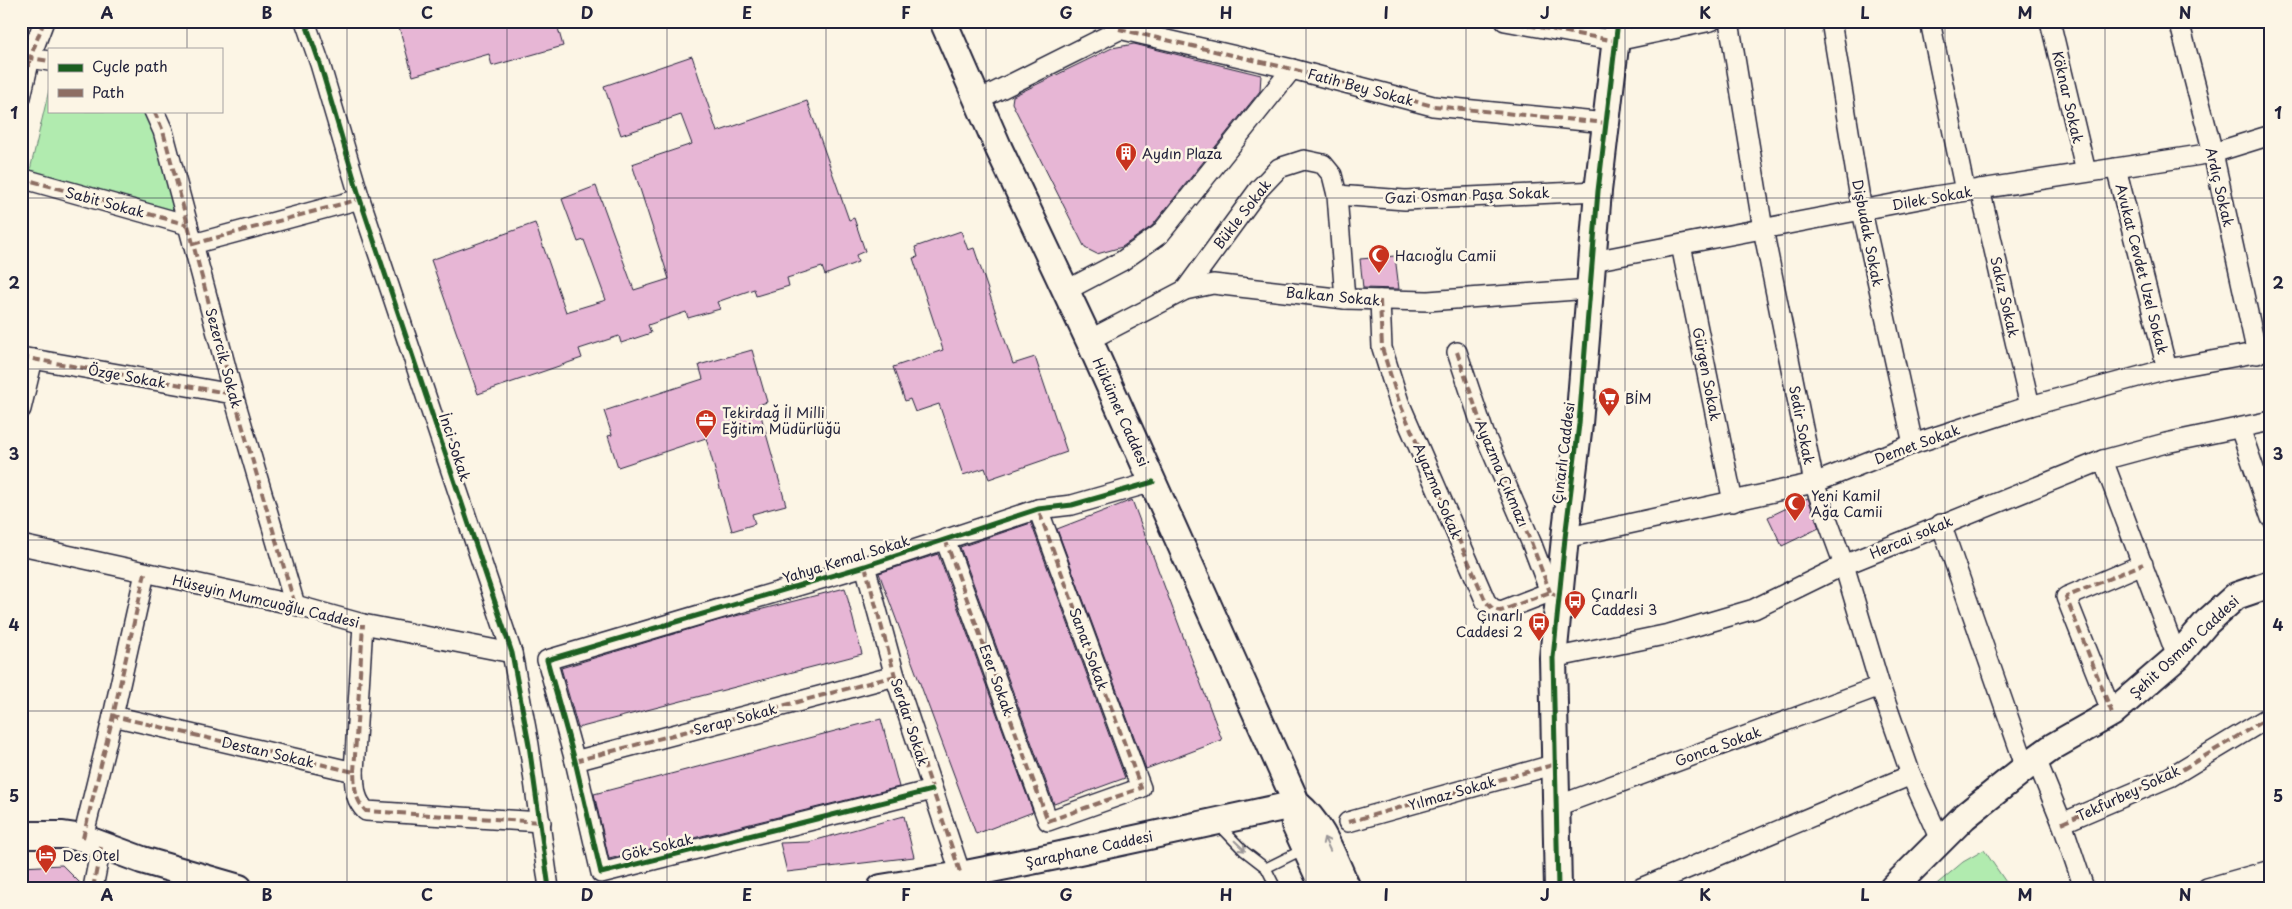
<svg xmlns="http://www.w3.org/2000/svg" width="2292" height="909" viewBox="0 0 2292 909" font-family="'Playpen Sans',sans-serif">
<rect width="100%" height="100%" fill="#fcf5e5"/>
<filter id="ink" filterUnits="userSpaceOnUse"><feTurbulence type="fractalNoise" baseFrequency=".02" numOctaves="2"/><feDisplacementMap in="SourceGraphic" scale="10" xChannelSelector="R" yChannelSelector="G"/><feConvolveMatrix kernelMatrix="1 2 1 2 8 2 1 2 1" color-interpolation-filters="sRGB"/></filter>
<g filter="url(#ink)">
<g fill="#b1ebaf" stroke="#6a8675">
<polygon points="49,90 49,111 143,111 158,131 178,218 30,170"/>
<polygon points="1984,850 2010,888 1932,888 1963,862"/>
</g>
<g fill="#e7b6d5" stroke="#22223b">
<polygon points="420,21 556,21 563,46 492,66 489,54 413,76 399,27"/>
<polygon points="1134,44 1261,75 1260,91 1152,226 1122,247 1097,254 1085,248 1012,103 1013,96 1112,48"/>
<polygon points="692,56 717,132 807,101 849,220 854,218 865,251 856,255 858,262 825,275 822,267 787,278 789,286 756,296 754,289 717,302 720,309 688,318 686,312 648,325 651,333 621,343 619,336 579,349 582,358 478,394 431,260 535,223 566,312 606,300 584,240 578,242 562,199 596,186 634,290 669,279 632,164 692,144 681,115 621,135 604,86"/>
<polygon points="961,231 968,250 974,248 1013,364 1035,357 1067,452 989,479 985,468 963,475 939,404 915,412 910,399 905,401 893,367 943,350 913,258 918,257 915,247"/>
<polygon points="1395,256 1399,289 1363,288 1360,259"/>
<polygon points="752,350 767,402 758,405 786,505 752,514 755,524 732,531 706,438 618,467 608,436 612,435 604,411 703,379 699,365"/>
<polygon points="1808,498 1819,528 1782,546 1768,517"/>
<polygon points="1132,500 1222,740 1146,769 1057,529"/>
<polygon points="1031,523 1125,778 1054,804 960,547"/>
<polygon points="938,554 1033,812 976,834 879,573"/>
<polygon points="845,588 862,654 578,728 561,668 720,620"/>
<polygon points="881,719 899,787 609,859 594,794"/>
<polygon points="904,816 914,857 787,872 780,843 809,842"/>
<polygon points="62,865 82,885 82,888 21,888 21,867"/>
</g>
<g fill="none" stroke-linecap="round" stroke-linejoin="round">
<g stroke="#22223b" stroke-width="12">
<g id="lane">
<polyline points="1218,824 1244,851 1266,868 1276,888"/>
<polyline points="1266,868 1304,849"/>
</g>
</g>
<g stroke="#22223b" stroke-width="22">
<g id="street">
<polyline points="44,21 30,58 49,61"/>
<polyline points="305,21 320,64 360,199 512,653 529,745 549,888"/>
<polyline points="1505,21 1616,41 1711,21"/>
<polyline points="1729,21 1763,229 1814,483 1844,565 1880,686 1911,775 1941,842"/>
<polyline points="1831,21 1862,211 1913,444"/>
<polyline points="1930,21 1965,191"/>
<polyline points="2050,21 2086,172"/>
<polyline points="2179,21 2213,153 2257,354"/>
<polyline points="1119,29 1292,69 1433,106 1606,123"/>
<polyline points="21,55 30,58 21,97"/>
<polyline points="977,101 1131,24"/>
<polyline points="154,111 163,131 233,394 295,605"/>
<polyline points="2116,168 2167,369"/>
<polyline points="21,178 188,225"/>
<polyline points="1980,189 2030,406"/>
<polyline points="1337,195 1405,200 1598,191"/>
<polyline points="193,244 360,199"/>
<polyline points="1681,245 1733,502"/>
<polyline points="1593,261 1935,196 2213,153 2271,135"/>
<polyline points="1185,290 1259,189 1279,168 1304,160 1323,164 1332,175 1337,195 1345,299"/>
<polyline points="1065,291 1122,261 1160,234 1292,69"/>
<polyline points="1380,300 1382,348 1399,402 1486,602 1493,609 1501,611 1550,592 1559,597"/>
<polyline points="1089,340 1185,290 1213,284 1345,299 1428,301 1590,289"/>
<polyline points="1457,352 1484,433 1531,542 1550,592"/>
<polyline points="21,357 233,394"/>
<polyline points="21,409 33,359"/>
<polyline points="2240,428 2271,518"/>
<polyline points="2103,460 2177,657"/>
<polyline points="1941,524 2026,768"/>
<polyline points="1565,538 1814,483 1913,444 2030,406 2167,369 2271,350"/>
<polyline points="945,539 1048,821 1141,788 1038,509"/>
<polyline points="21,545 295,605 363,624 512,653"/>
<polyline points="865,566 895,676 961,875"/>
<path d="M145,573L113,716L354,772C355,787 354,799 366,811L541,822"/>
<polyline points="1553,658 1669,634 1754,609 1844,565 2103,460 2166,443 2271,421"/>
<polyline points="2112,713 2066,597 2143,564"/>
<polyline points="2036,759 2062,823 2084,888"/>
<polyline points="575,761 895,676"/>
<polyline points="354,772 363,624"/>
<polyline points="932,790 601,873 575,761 547,660 865,566 1038,509 1072,505 1153,482"/>
<polyline points="1557,806 1880,686"/>
<polyline points="1348,822 1556,764"/>
<polyline points="2062,823 2170,777 2271,716"/>
<polyline points="83,838 113,716"/>
<polyline points="93,888 101,847"/>
<polyline points="1641,888 1911,775"/>
<polyline points="2207,888 2271,870"/>
</g>
</g>
<g stroke="#22223b" stroke-width="30">
<g id="secondary">
<path d="M943,21L999,149L1089,340L1297,804C1323,825 1333,858 1347,888"/>
<polyline points="1297,804 1294,814 1295,825 1324,888"/>
<polyline points="21,835 63,835 83,838 142,860 239,888"/>
<polyline points="881,888 961,875 1056,856 1297,804"/>
<polyline points="1558,888 1553,658 1565,538 1579,424 1598,191 1618,21"/>
<polyline points="1893,888 1964,817 2036,759 2054,746 2112,713 2177,657 2207,622 2236,596 2271,584"/>
</g>
</g>
<use href="#lane" stroke="#fcf5e5" stroke-width="9"/>
<use href="#street" stroke="#fcf5e5" stroke-width="19"/>
<use href="#secondary" stroke="#fcf5e5" stroke-width="26"/>
<g stroke="#8d6e63" stroke-width="4" stroke-dasharray="8 4" stroke-linecap="butt">
<polyline points="44,21 30,58 49,61"/>
<polyline points="1505,21 1616,41"/>
<polyline points="1119,29 1292,69 1433,106 1606,123"/>
<polyline points="21,55 30,58 21,97"/>
<polyline points="154,111 163,131 233,394 295,605"/>
<polyline points="21,178 188,225"/>
<polyline points="193,244 360,199"/>
<polyline points="1380,300 1382,348 1399,402 1486,602 1493,609 1501,611 1550,592 1559,597"/>
<polyline points="1457,352 1484,433 1531,542 1550,592"/>
<polyline points="21,357 233,394"/>
<polyline points="945,539 1048,821 1141,788 1038,509"/>
<polyline points="865,566 895,676 961,875"/>
<path d="M145,573L113,716L354,772C355,787 354,799 366,811L541,822"/>
<polyline points="2112,713 2066,597 2143,564"/>
<polyline points="575,761 895,676"/>
<polyline points="354,772 363,624"/>
<polyline points="1348,822 1556,764"/>
<polyline points="2062,823 2170,777 2271,716"/>
<polyline points="83,838 113,716"/>
<polyline points="93,888 101,847"/>
</g>
<g stroke="#fcf5e5" stroke-width="8">
<g id="cycleway">
<polyline points="305,21 320,64 360,199 512,653 529,745 549,888"/>
<polyline points="932,790 601,873 575,761 547,660 865,566 1038,509 1072,505 1153,482"/>
<polyline points="1558,888 1553,658 1565,538 1579,424 1598,191 1618,21"/>
</g>
</g>
<use href="#cycleway" stroke="#1b5e20" stroke-width="5"/>
</g>
<defs><path id="oneway-shaft" d="M-6 0H5M1.5-3L5.5 0L1.5 3" fill="none" stroke-width="1.6" stroke-linecap="round" stroke-linejoin="round" transform="scale(1.25)"/></defs>
<g stroke="#9a9698">
<use href="#oneway-shaft" transform="translate(1327 844) rotate(-115)"/>
<use href="#oneway-shaft" transform="translate(1240 846) rotate(44)"/>
</g>
</g>
<path fill="none" stroke="#22223b" stroke-width="1" stroke-opacity="0.55" d="M187,21V49M347,21V888M507,21V888M667,21V888M826,21V888M986,21V888M1146,21V888M1306,21V888M1466,21V888M1625,21V888M1785,21V888M1945,21V888M2105,21V888M187,111V888M21,198H2271M21,369H2271M21,540H2271M21,711H2271"/>
<defs>
<g id="building-pin" transform="scale(1.125)"><path d="M0 17L-7.5 6A9.5 9.5 0 1 1 7.5 6Z" fill="#c8321e" stroke="#fcf5e5"/><path d="M-4-6H4V6H1V3H-1V6H-4ZM-2.5-4.3h1.7v1.8h-1.7ZM.8-4.3h1.7v1.8H.8ZM-2.5-1h1.7V.8h-1.7ZM.8-1h1.7V.8H.8Z" fill="#fff"/></g>
<g id="mosque-pin" transform="scale(1.125)"><path d="M0 17L-7.5 6A9.5 9.5 0 1 1 7.5 6Z" fill="#c8321e" stroke="#fcf5e5"/><path d="M3.5-4.9A6 6 0 1 0 3.5 4.9A5 5 0 1 1 3.5-4.9Z" fill="#fff"/></g>
<g id="supermarket-pin" transform="scale(1.125)"><path d="M0 17L-7.5 6A9.5 9.5 0 1 1 7.5 6Z" fill="#c8321e" stroke="#fcf5e5"/><path d="M-6-5.5h2.5l.6 2H6L4.5 2H-2.5L-4.4-4H-6ZM-1.5 3.2a1.3 1.3 0 1 0 .1 0ZM3 3.2a1.3 1.3 0 1 0 .1 0Z" fill="#fff"/></g>
<g id="office-pin" transform="scale(1.125)"><path d="M0 17L-7.5 6A9.5 9.5 0 1 1 7.5 6Z" fill="#c8321e" stroke="#fcf5e5"/><path d="M-6-3h4V-5.5h4V-3h4V5H-6ZM-1-4.5V-3h2v-1.5ZM-6 0V1H6V0Z" fill="#fff"/></g>
<g id="bus-pin" transform="scale(1.125)"><path d="M0 17L-7.5 6A9.5 9.5 0 1 1 7.5 6Z" fill="#c8321e" stroke="#fcf5e5"/><path d="M-5-6H5V4H4V6H2V4H-2V6H-4V4H-5ZM-3.5-4V0h7V-4ZM-3.5 1.2v1.5H-2V1.2ZM2 1.2v1.5H3.5V1.2Z" fill="#fff"/></g>
<g id="hotel-pin" transform="scale(1.125)"><path d="M0 17L-7.5 6A9.5 9.5 0 1 1 7.5 6Z" fill="#c8321e" stroke="#fcf5e5"/><path d="M-6-4.5h1.5V1H6V5H4.5V3h-9V5H-6ZM-4 0a1.8 1.8 0 1 1 3.6 0ZM.5 0V-2.5h3Q6-2.5 6 0Z" fill="#fff"/></g>
</defs>
<g fill-rule="evenodd">
<use href="#building-pin" x="1126" y="153"/>
<use href="#mosque-pin" x="1379" y="255"/>
<use href="#supermarket-pin" x="1609" y="398"/>
<use href="#office-pin" x="706" y="420"/>
<use href="#mosque-pin" x="1795" y="503"/>
<use href="#bus-pin" x="1575" y="601"/>
<use href="#bus-pin" x="1539" y="623"/>
<use href="#hotel-pin" x="46" y="855"/>
</g>
<g text-anchor="middle" dominant-baseline="central" stroke-width="5" stroke-linejoin="round" paint-order="stroke">
<g font-size="14" fill="#22223b" stroke="#fcf5e5">
<text transform="translate(1361 87) rotate(15)">Fatih Bey Sokak</text>
<text transform="translate(2068 97) rotate(77)">Köknar Sokak</text>
<text transform="translate(2220 187) rotate(77)">Ardıç Sokak</text>
<text transform="translate(1467 195) rotate(-2)">Gazi Osman Paşa Sokak</text>
<text transform="translate(1932 198) rotate(-10)">Dilek Sokak</text>
<text transform="translate(105 202) rotate(15)">Sabit Sokak</text>
<text transform="translate(1242 214) rotate(-52)">Bükle Sokak</text>
<text transform="translate(1868 233) rotate(79)">Dişbudak Sokak</text>
<text transform="translate(2142 269) rotate(76)">Avukat Cevdet Uzel Sokak</text>
<text transform="translate(1333 296) rotate(5)">Balkan Sokak</text>
<text transform="translate(2005 297) rotate(77)">Sakız Sokak</text>
<text transform="translate(224 358) rotate(75)">Sezercik Sokak</text>
<text transform="translate(1707 374) rotate(79)">Gürgen Sokak</text>
<text transform="translate(127 376) rotate(10)">Özge Sokak</text>
<text transform="translate(1121 412) rotate(66)">Hükümet Caddesi</text>
<text transform="translate(1802 425) rotate(79)">Sedir Sokak</text>
<text transform="translate(1917 444) rotate(-20)">Demet Sokak</text>
<text transform="translate(455 447) rotate(72)">İnci Sokak</text>
<text transform="translate(1563 453) rotate(-83)">Çınarlı Caddesi</text>
<text transform="translate(1502 473) rotate(67)">Ayazma Çıkmazı</text>
<text transform="translate(1438 491) rotate(67)">Ayazma Sokak</text>
<text transform="translate(1911 537) rotate(-23)">Hercai sokak</text>
<text transform="translate(846 559) rotate(-17)">Yahya Kemal Sokak</text>
<text transform="translate(266 601) rotate(13)">Hüseyin Mumcuoğlu Caddesi</text>
<text transform="translate(2184 647) rotate(-43)">Şehit Osman Caddesi</text>
<text transform="translate(1089 649) rotate(70)">Sanat Sokak</text>
<text transform="translate(997 680) rotate(70)">Eser Sokak</text>
<text transform="translate(735 719) rotate(-15)">Serap Sokak</text>
<text transform="translate(910 722) rotate(72)">Serdar Sokak</text>
<text transform="translate(1718 746) rotate(-20)">Gonca Sokak</text>
<text transform="translate(268 752) rotate(13)">Destan Sokak</text>
<text transform="translate(1452 793) rotate(-16)">Yılmaz Sokak</text>
<text transform="translate(2128 793) rotate(-25)">Tekfurbey Sokak</text>
<text transform="translate(657 847) rotate(-14)">Gök Sokak</text>
<text transform="translate(1089 849) rotate(-12)">Şaraphane Caddesi</text>
</g>
<g font-size="14" fill="#22223b" stroke="#fcf5e5" text-anchor="start">
<text x="1142" y="153">Aydın Plaza</text>
<text x="1395" y="255">Hacıoğlu Camii</text>
<text x="1625" y="398">BİM</text>
<text x="722" y="412">Tekirdağ İl Milli<tspan x="722" dy="16">Eğitim Müdürlüğü</tspan></text>
<text x="1811" y="495">Yeni Kamil<tspan x="1811" dy="16">Ağa Camii</tspan></text>
<text x="1591" y="593">Çınarlı<tspan x="1591" dy="16">Caddesi 3</tspan></text>
<text x="1523" y="615" text-anchor="end">Çınarlı<tspan x="1523" dy="16">Caddesi 2</tspan></text>
<text x="62" y="855">Des Otel</text>
</g>
</g>
<rect width="2292" height="909" fill="none" stroke="#fcf5e5" stroke-width="55"/>
<rect x="48" y="48" width="175" height="65" fill="#fcf5e5" stroke="#a5a1a1"/>
<rect x="58" y="64" width="25" height="8" fill="#1b5e20" stroke="#a5a1a1"/>
<text x="92" y="72" font-size="15" fill="#22223b">Cycle path</text>
<rect x="58" y="89" width="25" height="8" fill="#8d6e63" stroke="#a5a1a1"/>
<text x="92" y="98" font-size="15" fill="#22223b">Path</text>
<rect x="28" y="28" width="2236" height="854" fill="none" stroke="#22223b" stroke-width="2"/>
<g font-size="16" text-anchor="middle" font-weight="bold" fill="#22223b">
<text x="107" y="19">A</text>
<text x="267" y="19">B</text>
<text x="427" y="19">C</text>
<text x="587" y="19">D</text>
<text x="747" y="19">E</text>
<text x="906" y="19">F</text>
<text x="1066" y="19">G</text>
<text x="1226" y="19">H</text>
<text x="1386" y="19">I</text>
<text x="1545" y="19">J</text>
<text x="1705" y="19">K</text>
<text x="1865" y="19">L</text>
<text x="2025" y="19">M</text>
<text x="2185" y="19">N</text>
<text x="14" y="119">1</text>
<text x="2278" y="119">1</text>
<text x="14" y="289">2</text>
<text x="2278" y="289">2</text>
<text x="14" y="460">3</text>
<text x="2278" y="460">3</text>
<text x="14" y="631">4</text>
<text x="2278" y="631">4</text>
<text x="14" y="802">5</text>
<text x="2278" y="802">5</text>
<text x="107" y="901">A</text>
<text x="267" y="901">B</text>
<text x="427" y="901">C</text>
<text x="587" y="901">D</text>
<text x="747" y="901">E</text>
<text x="906" y="901">F</text>
<text x="1066" y="901">G</text>
<text x="1226" y="901">H</text>
<text x="1386" y="901">I</text>
<text x="1545" y="901">J</text>
<text x="1705" y="901">K</text>
<text x="1865" y="901">L</text>
<text x="2025" y="901">M</text>
<text x="2185" y="901">N</text>
</g>
</svg>
